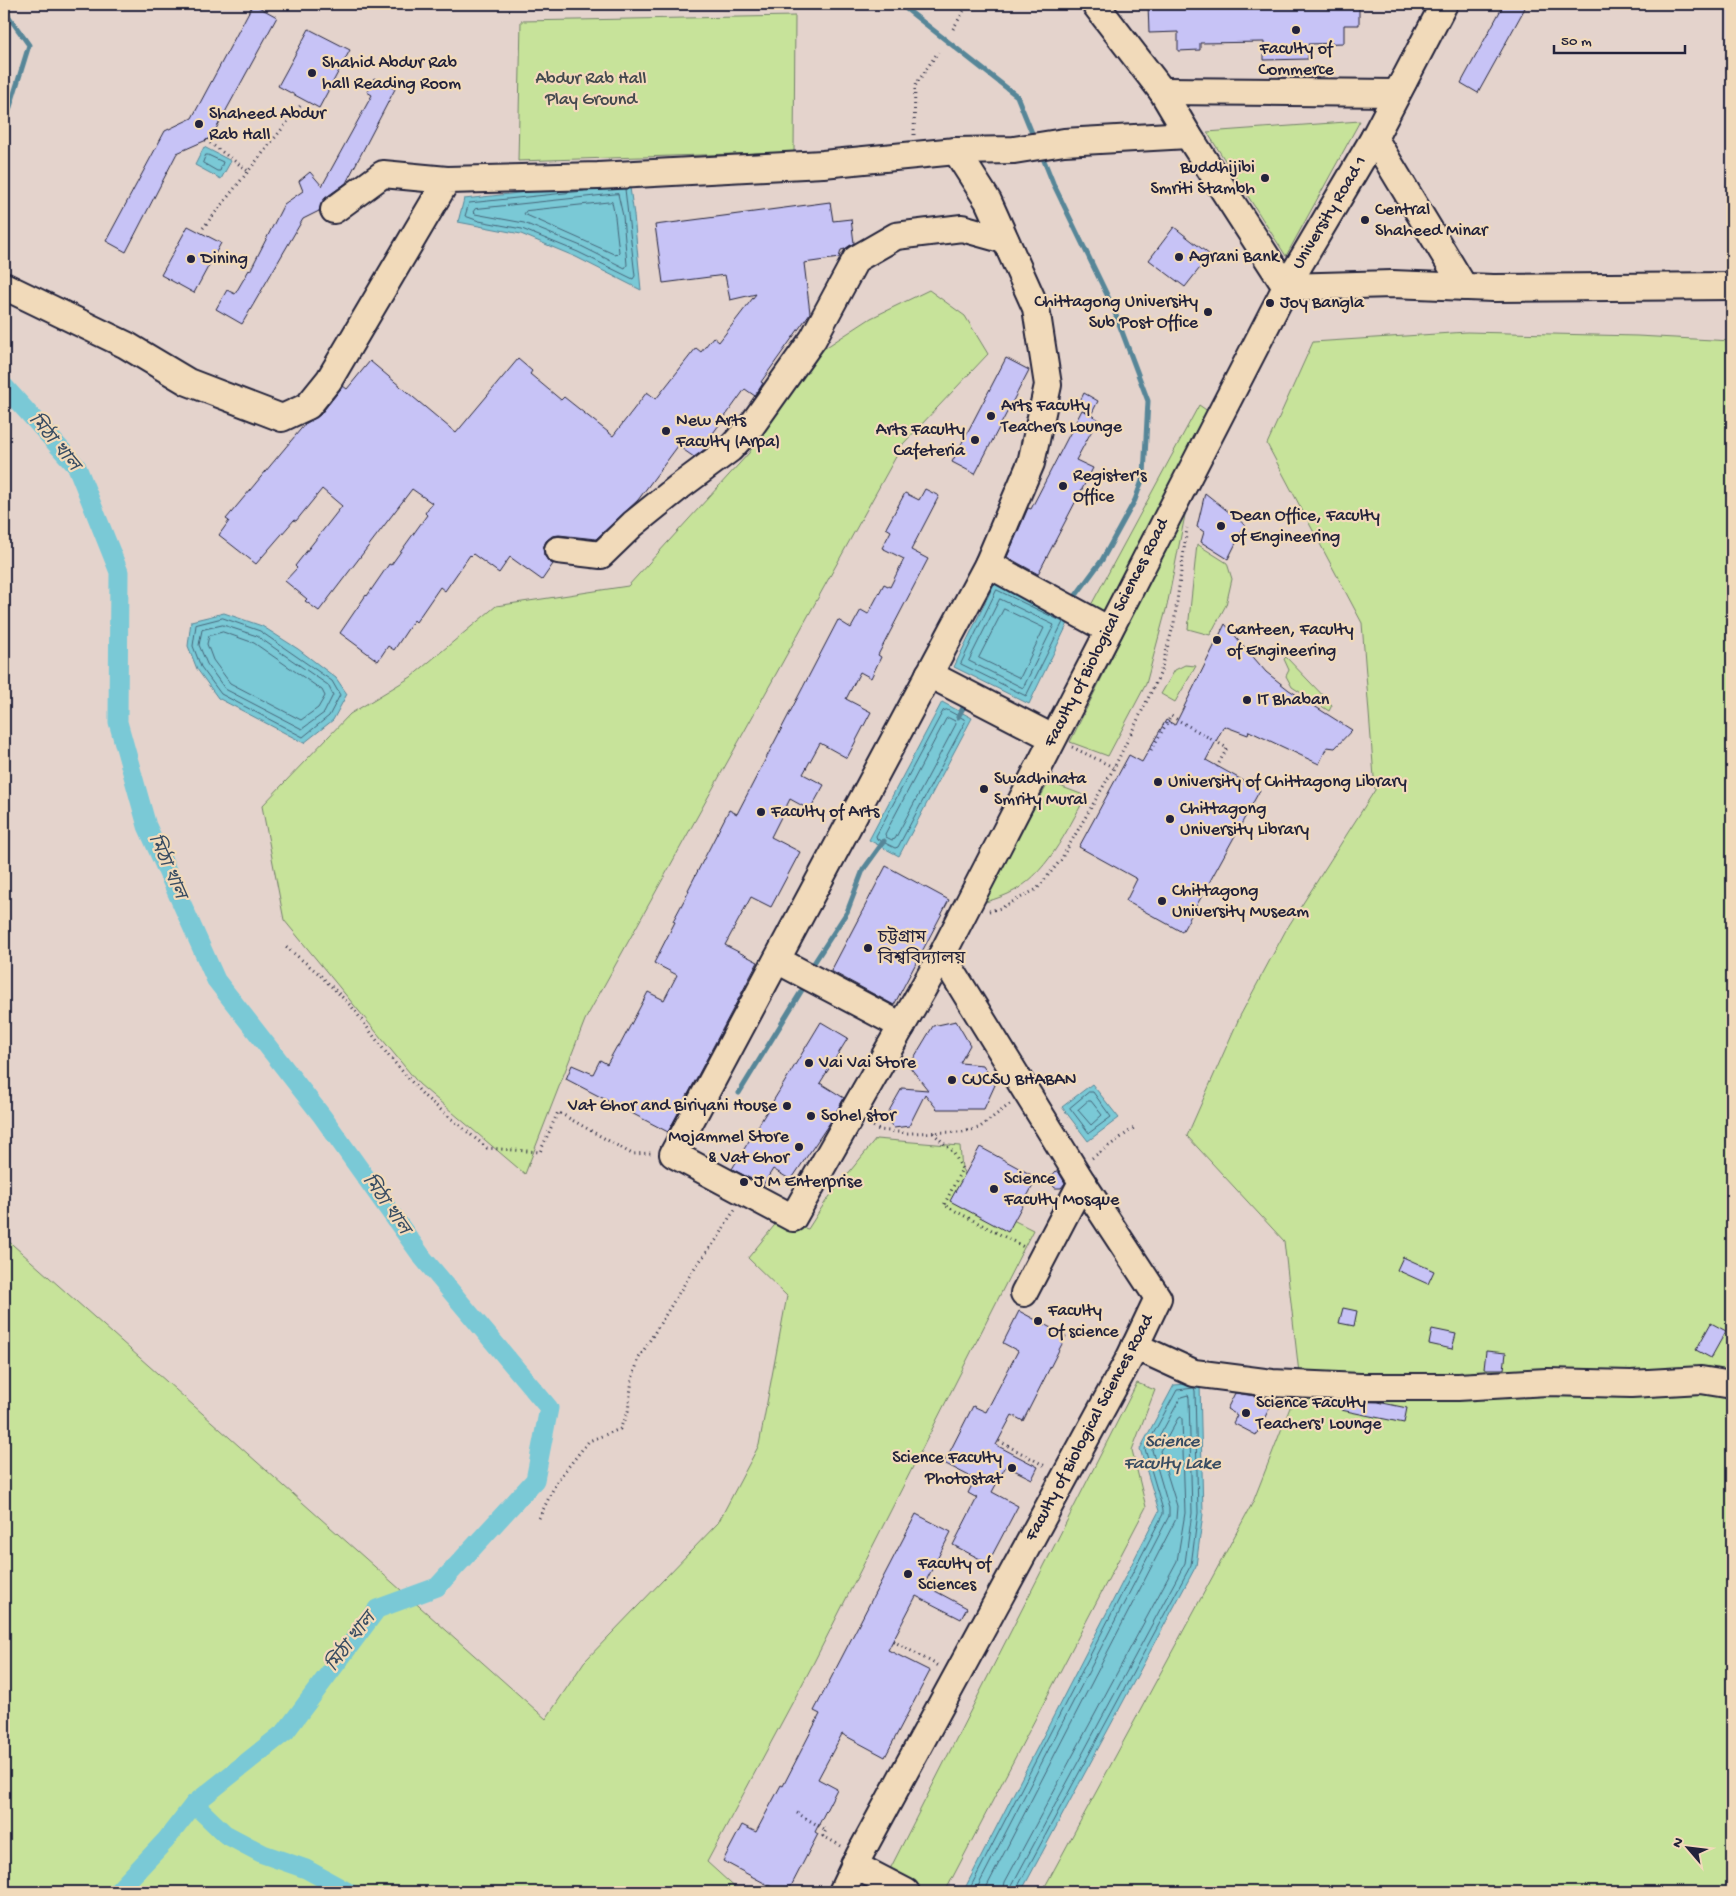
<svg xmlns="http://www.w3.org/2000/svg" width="1736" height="1896" viewBox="0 0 1736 1896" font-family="'Gochi Hand','Noto Sans Bengali',sans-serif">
<rect width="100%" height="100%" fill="#f1daba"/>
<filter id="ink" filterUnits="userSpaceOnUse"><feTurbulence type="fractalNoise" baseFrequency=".02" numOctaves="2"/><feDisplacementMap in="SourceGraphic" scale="10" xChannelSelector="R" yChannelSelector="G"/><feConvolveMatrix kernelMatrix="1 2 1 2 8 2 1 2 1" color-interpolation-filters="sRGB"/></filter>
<g filter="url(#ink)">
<rect fill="#e4d3cc" x="4" y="4" width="1728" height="1888"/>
<g fill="#c7e39a" stroke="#74826a">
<polygon points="795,16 794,152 518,161 521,21"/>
<polygon points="1360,121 1286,256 1207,132"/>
<polygon points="929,290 965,316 988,354 903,444 585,1020 525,1174 419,1084 284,920 262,806 350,714 411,677 496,606 628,586 749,453 805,361 871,318"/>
<polygon points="1467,332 1637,336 1732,341 1732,1892 1042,1892 1253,1502 1300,1382 1284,1241 1187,1136 1240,1016 1286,930 1375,790 1362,623 1267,444 1313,342"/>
<polygon points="1199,405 1215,416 1107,617 1090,607"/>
<polygon points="1187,505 1167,606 1146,684 1108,756 1070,742"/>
<polygon points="1197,544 1227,563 1232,579 1226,605 1210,635 1188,629"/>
<polygon points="1286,657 1332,705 1329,711 1292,687 1286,676 1289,670 1284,659"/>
<polygon points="1185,665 1196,666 1175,702 1161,694 1175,670"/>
<path d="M1049,782L1086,796C1067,830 1046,877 1008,894C999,898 989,901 979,904Z"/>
<polygon points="876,1139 960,1146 962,1169 983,1205 1033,1230 812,1666 707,1862 740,1892 4,1892 4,1237 546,1719 584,1662 718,1523 759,1445 787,1296 748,1258 778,1221 808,1229 826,1201"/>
<polygon points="1137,1383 1155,1390 1132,1450 1146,1507 945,1892 917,1892 887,1875"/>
</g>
<g fill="#7ac9d6" stroke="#578698">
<polygon points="204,147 231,161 221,179 195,165"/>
<polygon points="629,181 634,215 641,290 576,257 521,234 458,222 464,199"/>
<polygon points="995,582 1070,619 1029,704 954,667"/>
<polygon points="224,613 262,626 298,649 336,678 347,694 333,720 304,743 218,698 197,669 188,646 191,621"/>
<polygon points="942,702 972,718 899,856 869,840"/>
<polygon points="1092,1084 1119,1118 1088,1141 1062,1107"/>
<polygon points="1200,1383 1203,1514 1196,1566 1021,1892 963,1892 1159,1511 1140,1449 1174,1385"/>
</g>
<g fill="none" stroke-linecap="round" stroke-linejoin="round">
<g stroke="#456579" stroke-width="1">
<polygon points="206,155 208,155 223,162 220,171 217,171 203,163"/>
<polyline points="584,191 469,203 465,216 479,221 522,229 578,252 633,279 635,276 625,189"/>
<polygon points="618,194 623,216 627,265 625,268 581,246 524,223 475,214 473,212 475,209"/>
<polygon points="612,202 615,217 619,252 616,255 524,214 526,211"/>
<polygon points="997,590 1063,622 1026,696 961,664"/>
<polygon points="1000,599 1054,625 1023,688 969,661"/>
<polygon points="1004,609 1044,628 1020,678 979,658"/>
<polygon points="223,618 260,631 332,681 340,695 329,716 303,737 221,694 201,667 193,646 196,625"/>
<polygon points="223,625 257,636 328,685 333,695 324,713 302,729 225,689 207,664 199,645 202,630"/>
<polygon points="223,632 254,643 322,690 325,696 318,708 301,720 230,683 213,660 207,644 209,636"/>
<polygon points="947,710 964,719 965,722 898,847 895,848 877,839 876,836 943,711"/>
<polygon points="949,718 955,721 956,724 895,839 892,840 886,837 885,834 946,719"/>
<polygon points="1089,1092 1093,1092 1111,1117 1089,1133 1070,1108"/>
<polygon points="1088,1101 1091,1101 1102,1115 1091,1125 1078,1110"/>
<polyline points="968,1892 1163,1514 1163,1510 1145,1449 1177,1390 1194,1388 1195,1391 1198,1513 1191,1565 1017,1888 1017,1892"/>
<polyline points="975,1892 1169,1516 1169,1508 1152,1450 1181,1397 1188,1395 1189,1398 1192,1513 1185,1563 1012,1885 1010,1892"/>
<polyline points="984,1892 1176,1519 1177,1506 1160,1451 1178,1418 1181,1417 1182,1419 1185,1513 1177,1561 1005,1882 1003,1892"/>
</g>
<g stroke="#578698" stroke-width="5">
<polyline points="900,4 1017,96 1034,138"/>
<polyline points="4,10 29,45 6,120 4,121"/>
<polyline points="1041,153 1053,183 1112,305 1148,401 1144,475 1135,500 1102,560 1071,602"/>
<polyline points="958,717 963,708"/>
<polyline points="814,963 847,912 863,870 884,841"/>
<polyline points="739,1093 802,990"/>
</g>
<g stroke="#7ac9d6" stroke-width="19">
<polyline points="4,386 77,467 119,572 118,722 147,826 216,980 322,1116 423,1258 549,1408 535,1480 437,1587 377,1609 286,1731 194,1804 166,1840 117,1892"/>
<polyline points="194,1804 225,1834 263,1854 306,1869 348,1892"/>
</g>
</g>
<g fill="#c7c3f6" stroke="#22223b">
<polygon points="253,4 277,17 211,138 177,153 126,252 106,241 165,131 192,118"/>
<polygon points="1148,4 1359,4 1359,25 1344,25 1344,43 1308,44 1308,59 1264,60 1264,42 1200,43 1200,50 1178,51 1178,32 1149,33"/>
<polygon points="1504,4 1516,4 1525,8 1478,93 1461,83"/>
<polygon points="309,29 350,50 319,108 278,86"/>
<polygon points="374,78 395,89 346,183 325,198 321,204 319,211 303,219 242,324 216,309 227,290 235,294 249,270 250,271 284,204 303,191 299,181 310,172 322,186 372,95 367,92"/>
<polygon points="830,202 833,221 851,219 854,243 845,249 841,250 839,258 804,263 810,313 761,382 763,383 755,396 745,389 703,447 705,449 694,457 678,446 638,500 596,539 559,535 552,536 546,541 543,548 544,555 549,562 553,564 542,580 510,557 499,573 473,554 471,556 470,555 445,591 440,587 416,622 414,620 394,650 388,646 378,661 340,633 366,595 367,596 389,564 391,565 427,515 425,513 432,503 412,489 319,611 305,601 307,599 285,581 297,568 295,566 342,506 322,489 296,521 294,520 256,564 219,535 229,521 226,519 305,424 320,415 343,386 347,389 370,361 456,433 518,359 532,371 530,374 561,400 564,397 613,436 647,392 656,399 696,348 701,352 713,337 719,342 756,294 730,300 725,275 663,283 655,225"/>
<polygon points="188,226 221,243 194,293 161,275"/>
<polygon points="1174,227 1210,255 1185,287 1149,260"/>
<polygon points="1006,358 1029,370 975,474 952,462"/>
<polygon points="1084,393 1098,401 1092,413 1078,405"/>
<polygon points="1082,410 1098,419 1076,460 1093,468 1038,574 1007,557 1028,508 1031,509"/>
<polygon points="925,489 939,496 911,550 928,559 878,655 881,657 871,678 860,672 846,699 871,712 847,758 820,743 803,774 824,785 810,810 790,799 771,837 800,852 771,907 751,897 725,945 758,962 668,1132 566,1079 572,1065 593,1074 600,1060 607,1064 617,1046 619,1047 648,992 664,1000 677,975 654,963 675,922 673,921 689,891 688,890 729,810 737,814 838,620 851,628 861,610 868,614 884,584 890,587 904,559 882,548 891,531 886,528 905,493 919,500"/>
<polygon points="1205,493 1245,525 1228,559 1201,542 1204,532 1197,527"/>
<polygon points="1225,624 1266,672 1289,690 1352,730 1335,748 1327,747 1319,764 1249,731 1248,735 1224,726 1206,760 1260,790 1182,932 1126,901 1137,879 1079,847 1129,755 1142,762 1166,720 1175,725"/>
<polygon points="886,866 949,900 894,1005 831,971"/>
<polygon points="956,1021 970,1045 960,1063 983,1065 995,1085 984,1109 937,1109 925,1094 909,1126 894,1128 885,1118 902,1088 928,1090 909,1066 933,1026"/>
<polygon points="821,1022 848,1038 820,1083 844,1098 831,1121 791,1180 773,1169 763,1185 732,1169"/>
<polygon points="980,1147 1037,1178 1008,1232 950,1201"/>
<polygon points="1056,1171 1058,1171 1065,1183 1061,1188 1055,1188 1048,1180"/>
<polygon points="1403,1257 1434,1271 1428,1284 1397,1270"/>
<polygon points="1343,1308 1357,1311 1354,1326 1339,1323"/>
<polygon points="1019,1311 1066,1336 1023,1421 1012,1415 996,1445 1038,1467 1032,1479 1006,1466 992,1492 1018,1506 988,1563 953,1545 977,1498 968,1493 975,1479 944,1463 973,1406 986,1412 1018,1351 1003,1343"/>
<polygon points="1711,1323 1726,1331 1711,1358 1696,1350"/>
<polygon points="1432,1329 1456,1334 1452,1349 1429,1344"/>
<polygon points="1486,1351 1506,1353 1504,1369 1484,1369"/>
<polygon points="1235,1393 1274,1399 1256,1435 1233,1423 1237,1415 1227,1409"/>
<polygon points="1342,1401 1378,1402 1407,1408 1404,1423 1341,1410"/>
<polygon points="916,1514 951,1532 924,1585 967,1608 961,1619 916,1596 888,1650 930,1671 885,1757 842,1734 818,1779 837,1789 815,1832 818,1834 788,1892 781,1892 723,1861 742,1825 756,1832 781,1785 783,1786 820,1714 814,1711"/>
</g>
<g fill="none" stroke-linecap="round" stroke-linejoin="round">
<g stroke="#22223b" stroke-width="30">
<g id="minor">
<polyline points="1095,4 1162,91 1188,135 1286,287"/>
<polyline points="1162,91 1397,93 1404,80"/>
<polyline points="1374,138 1464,287"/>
<polyline points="956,151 988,201 1036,308 1048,385 1031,463 988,564 673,1154 793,1218 942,955 1286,287 1374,138 1444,4"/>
<polyline points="334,210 383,174 447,180"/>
<polyline points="4,286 126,345 188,382 282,418 308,406 329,380 447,180 598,176 823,164 956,151 1014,150 1064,142 1188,135"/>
<polyline points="1286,287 1392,284 1493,288 1732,286"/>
<polyline points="558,550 601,555 633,524 679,487 730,449 752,425 813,339 856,259 896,236 962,228 1005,240"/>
<polyline points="988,564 1109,630"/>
<polyline points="929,674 1053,738"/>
<polyline points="777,960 902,1026"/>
<polyline points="1024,1293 1082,1182"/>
<polyline points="1135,1346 1194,1373 1272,1383 1360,1387 1458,1387 1547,1382 1631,1384 1701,1380 1732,1385"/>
<polyline points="854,1865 906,1892"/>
<polyline points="842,1892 859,1856 1130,1357 1158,1298 1082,1182 942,955"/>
</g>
</g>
<g stroke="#22223b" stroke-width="3" stroke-dasharray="1 4" stroke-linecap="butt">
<polyline points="953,29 968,4"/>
<polyline points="914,135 915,86 938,52"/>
<polyline points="206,140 248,171"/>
<polyline points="203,228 301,105"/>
<polyline points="1072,747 1113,767"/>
<polyline points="1151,750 1171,716 1227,748 1217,767"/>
<polyline points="989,911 1001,908 1037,889 1060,861 1114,768 1160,674 1174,623 1187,528"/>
<polyline points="286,947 318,973 352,1007 387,1054 424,1096 487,1148 540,1152 558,1112 632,1154 652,1153"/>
<polyline points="869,1124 879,1130 908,1133 962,1132 979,1128 1010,1104"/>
<polyline points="933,1133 954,1153 962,1169 944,1205 1024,1247"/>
<polyline points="1092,1158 1134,1128"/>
<polyline points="999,1441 1047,1467"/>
<polyline points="539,1518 557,1481 589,1441 620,1429 628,1411 632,1379 639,1358 693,1270 720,1235 729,1218 735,1210"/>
<polyline points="893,1641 939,1666"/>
<polyline points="797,1813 826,1830 823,1836 841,1846"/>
</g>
<use href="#minor" stroke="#f1daba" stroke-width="26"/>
</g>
</g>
<g fill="#22223b" stroke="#f1daba" stroke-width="2">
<circle cx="1296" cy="30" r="5"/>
<circle cx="312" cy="73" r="5"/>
<circle cx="199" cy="124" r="5"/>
<circle cx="1265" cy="178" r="5"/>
<circle cx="1365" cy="220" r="5"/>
<circle cx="1179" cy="257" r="5"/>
<circle cx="191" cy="259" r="5"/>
<circle cx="1270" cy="303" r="5"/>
<circle cx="1208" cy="312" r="5"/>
<circle cx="991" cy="416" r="5"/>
<circle cx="666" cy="431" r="5"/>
<circle cx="975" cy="440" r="5"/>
<circle cx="1063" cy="486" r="5"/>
<circle cx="1221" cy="526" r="5"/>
<circle cx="1217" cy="640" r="5"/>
<circle cx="1247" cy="700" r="5"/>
<circle cx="1158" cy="782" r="5"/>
<circle cx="984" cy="789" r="5"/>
<circle cx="761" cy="812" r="5"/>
<circle cx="1170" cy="819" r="5"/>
<circle cx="1162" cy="901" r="5"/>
<circle cx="868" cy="948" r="5"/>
<circle cx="809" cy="1063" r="5"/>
<circle cx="952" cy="1080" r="5"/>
<circle cx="787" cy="1106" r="5"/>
<circle cx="811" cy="1116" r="5"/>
<circle cx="799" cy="1147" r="5"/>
<circle cx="744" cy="1182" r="5"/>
<circle cx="994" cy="1189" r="5"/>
<circle cx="1038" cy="1321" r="5"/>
<circle cx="1246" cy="1413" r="5"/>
<circle cx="1012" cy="1468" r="5"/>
<circle cx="908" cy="1574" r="5"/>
</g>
<g text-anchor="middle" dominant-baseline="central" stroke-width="4.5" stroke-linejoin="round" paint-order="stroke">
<g font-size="18" fill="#22223b" stroke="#f1daba" text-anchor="start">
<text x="1296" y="49" text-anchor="middle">Faculty of<tspan x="1296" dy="21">Commerce</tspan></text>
<text x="322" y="63">Shahid Abdur Rab<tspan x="322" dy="21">hall Reading Room</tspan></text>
<text x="209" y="114">Shaheed Abdur<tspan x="209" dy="21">Rab Hall</tspan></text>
<text x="1255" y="168" text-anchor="end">Buddhijibi<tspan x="1255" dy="21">Smriti Stambh</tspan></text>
<text x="1375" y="210">Central<tspan x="1375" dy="21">Shaheed Minar</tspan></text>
<text x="1189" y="257">Agrani Bank</text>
<text x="201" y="259">Dining</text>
<text x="1198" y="302" text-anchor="end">Chittagong University<tspan x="1198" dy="21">Sub Post Office</tspan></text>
<text x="1280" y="303">Joy Bangla</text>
<text x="1001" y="406">Arts Faculty<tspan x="1001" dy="21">Teachers Lounge</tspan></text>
<text x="676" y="421">New Arts<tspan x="676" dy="21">Faculty (Arpa)</tspan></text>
<text x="965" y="430" text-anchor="end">Arts Faculty<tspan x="965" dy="21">Cafeteria</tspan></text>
<text x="1073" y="476">Register's<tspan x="1073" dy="21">Office</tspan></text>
<text x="1231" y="516">Dean Office, Faculty<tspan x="1231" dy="21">of Engineering</tspan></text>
<text x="1227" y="630">Canteen, Faculty<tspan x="1227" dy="21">of Engineering</tspan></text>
<text x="1257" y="700">IT Bhaban</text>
<text x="994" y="779">Swadhinata<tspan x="994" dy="21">Smrity Mural</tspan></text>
<text x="1168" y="782">University of Chittagong Library</text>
<text x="1180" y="809">Chittagong<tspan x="1180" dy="21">University Library</tspan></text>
<text x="771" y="812">Faculty of Arts</text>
<text x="1172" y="891">Chittagong<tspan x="1172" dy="21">University Museam</tspan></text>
<text x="878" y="938">চট্টগ্রাম<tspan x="878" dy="21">বিশ্ববিদ্যালয়</tspan></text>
<text x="819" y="1063">Vai Vai Store</text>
<text x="962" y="1080">CUCSU BHABAN</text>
<text x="777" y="1106" text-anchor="end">Vat Ghor and Biriyani House</text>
<text x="821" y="1116">Sohel stor</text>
<text x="789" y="1137" text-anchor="end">Mojammel Store<tspan x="789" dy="21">&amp; Vat Ghor</tspan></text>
<text x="1004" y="1179">Science<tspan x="1004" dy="21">Faculty Mosque</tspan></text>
<text x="754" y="1182">J M Enterprise</text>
<text x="1048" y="1311">Faculty<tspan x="1048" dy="21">Of science</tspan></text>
<text x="1256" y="1403">Science Faculty<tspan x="1256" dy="21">Teachers' Lounge</tspan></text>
<text x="1002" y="1458" text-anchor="end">Science Faculty<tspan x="1002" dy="21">Photostat</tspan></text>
<text x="918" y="1564">Faculty of<tspan x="918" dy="21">Sciences</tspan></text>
</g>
<g font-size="18" fill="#43494e" stroke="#f1daba">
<text x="591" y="79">Abdur Rab Hall<tspan x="591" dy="21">Play Ground</tspan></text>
</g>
<g font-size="18" fill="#22223b" stroke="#f1daba">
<text transform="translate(1330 213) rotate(-59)">University Road 1</text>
<text transform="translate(1107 633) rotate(-63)">Faculty of Biological Sciences Road</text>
<text transform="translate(1090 1428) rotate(-62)">Faculty of Biological Sciences Road</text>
</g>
<g font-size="19" font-style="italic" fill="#384c62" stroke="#f1daba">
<text transform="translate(53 443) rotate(50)">মিঠা খাল</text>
<text transform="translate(166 867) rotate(66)">মিঠা খাল</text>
<text transform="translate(385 1205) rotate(55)">মিঠা খাল</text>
<text x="1172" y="1442">Science<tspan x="1172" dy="22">Faculty Lake</tspan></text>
<text transform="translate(352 1643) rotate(-53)">মিঠা খাল</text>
</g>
</g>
<rect width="1736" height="1896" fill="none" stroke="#f1daba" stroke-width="20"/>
<rect x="10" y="10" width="1716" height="1876" fill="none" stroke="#22223b" stroke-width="2" filter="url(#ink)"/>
<g transform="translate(1688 1848) rotate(298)" stroke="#f1daba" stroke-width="4" paint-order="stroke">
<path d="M0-4L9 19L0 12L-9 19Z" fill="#22223b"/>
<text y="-8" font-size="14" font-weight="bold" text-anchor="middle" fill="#22223b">N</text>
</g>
<path d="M1554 45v8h131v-8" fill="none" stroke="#22223b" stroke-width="2.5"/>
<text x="1561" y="45" font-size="15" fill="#22223b" stroke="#f1daba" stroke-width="4" paint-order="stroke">50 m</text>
</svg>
